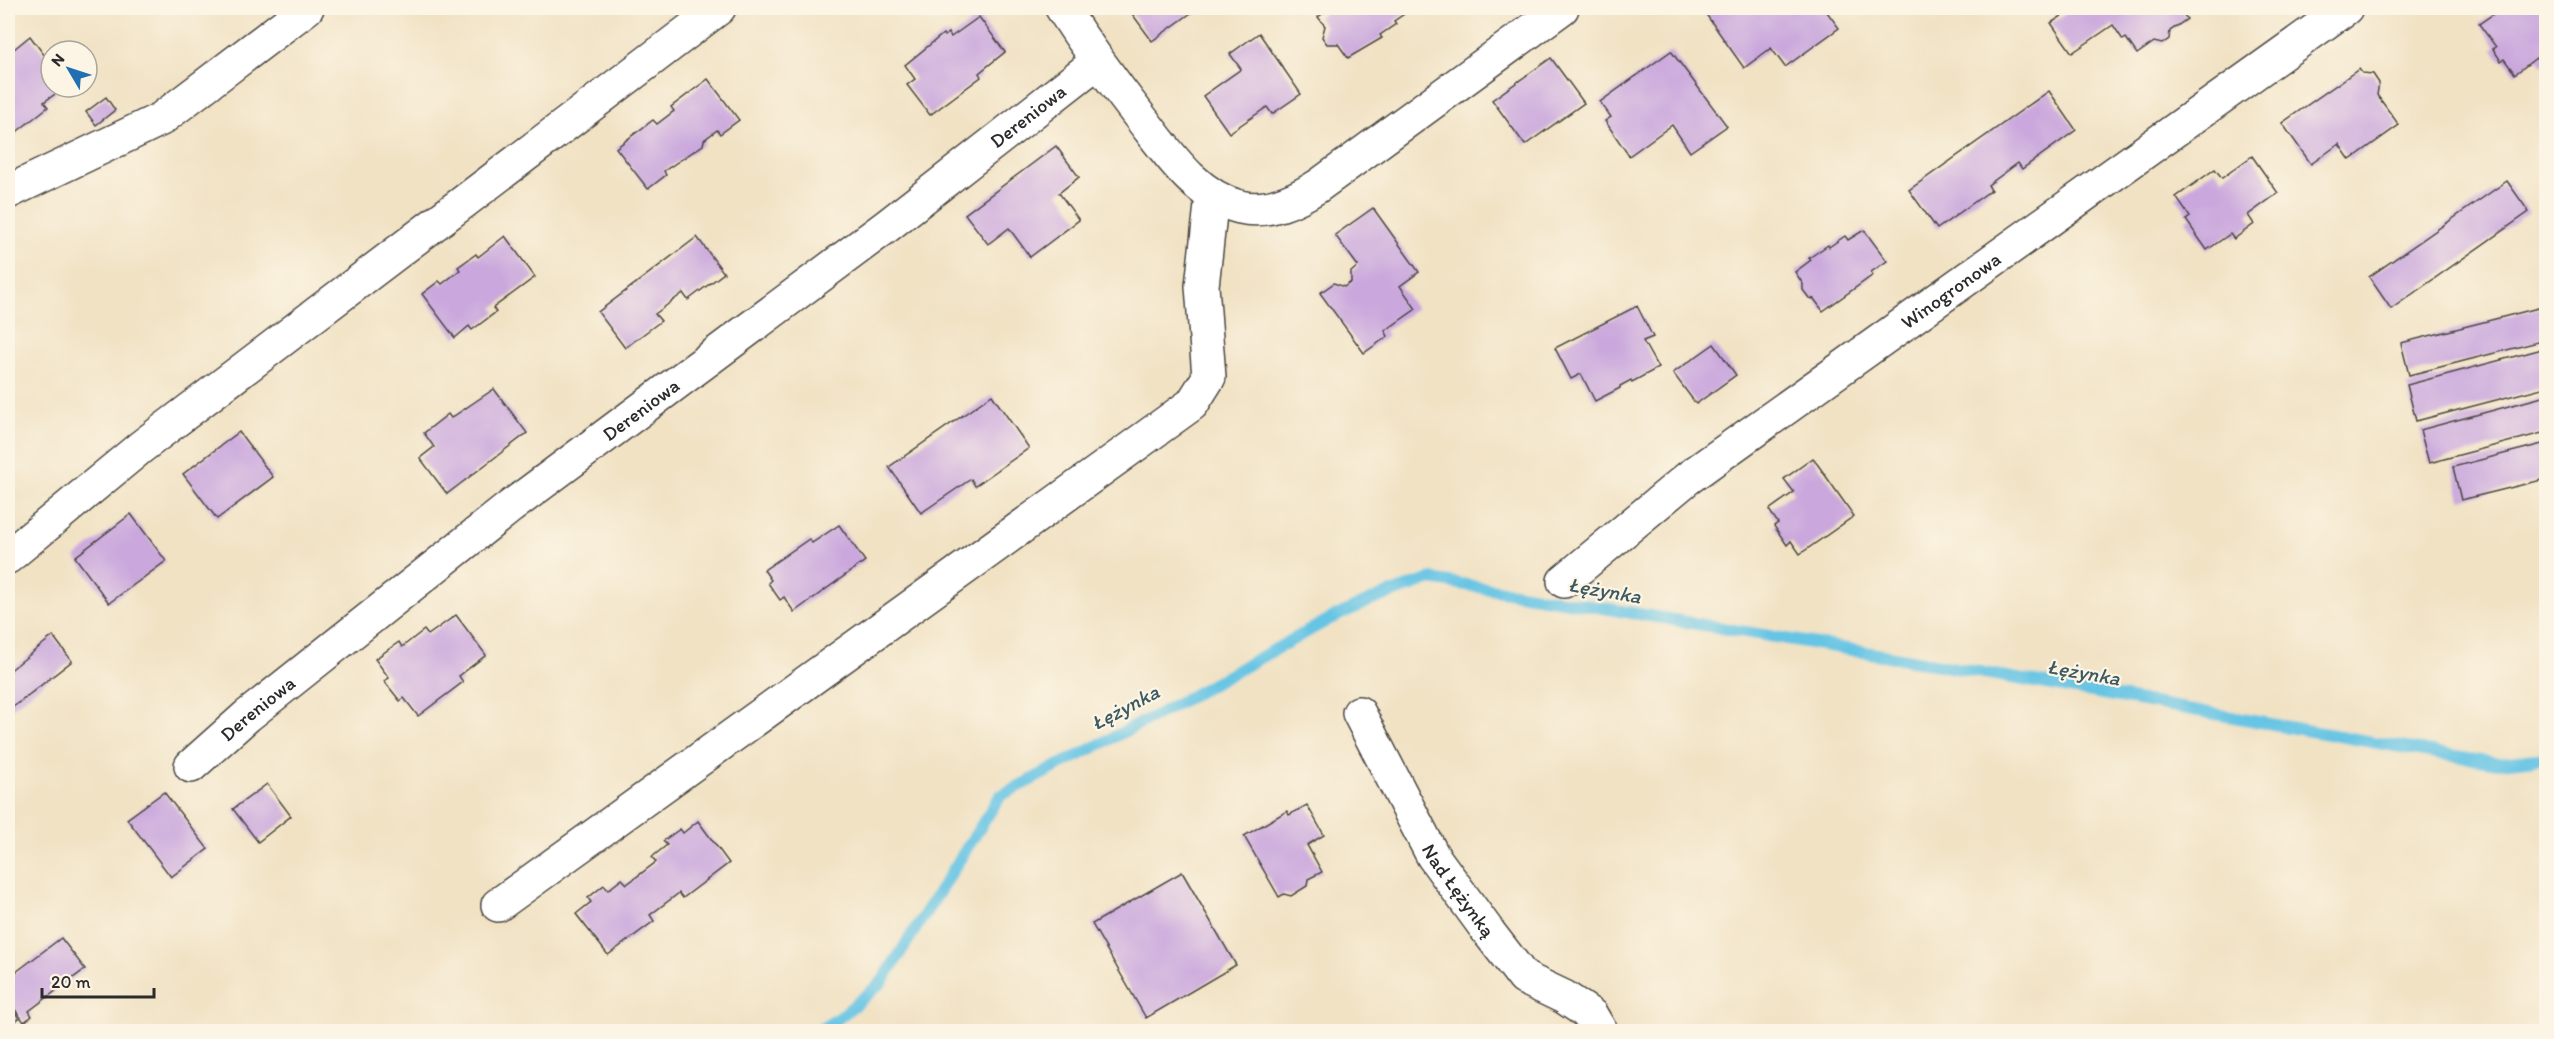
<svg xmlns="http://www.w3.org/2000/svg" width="2554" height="1039" viewBox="0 0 2554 1039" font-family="Itim,sans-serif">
<rect width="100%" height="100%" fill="#fcf5e5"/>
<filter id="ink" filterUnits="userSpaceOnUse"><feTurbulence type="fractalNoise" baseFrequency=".0167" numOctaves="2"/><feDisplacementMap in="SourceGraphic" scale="12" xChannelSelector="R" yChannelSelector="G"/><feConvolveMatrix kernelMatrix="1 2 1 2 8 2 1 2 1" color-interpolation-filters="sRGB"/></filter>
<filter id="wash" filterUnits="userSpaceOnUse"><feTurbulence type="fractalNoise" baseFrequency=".008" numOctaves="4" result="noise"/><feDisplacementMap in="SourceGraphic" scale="24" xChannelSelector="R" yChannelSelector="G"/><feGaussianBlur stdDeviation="1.35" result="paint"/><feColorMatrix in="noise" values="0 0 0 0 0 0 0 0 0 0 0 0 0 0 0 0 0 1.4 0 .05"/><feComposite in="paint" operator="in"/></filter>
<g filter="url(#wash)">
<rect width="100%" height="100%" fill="#f1e2c4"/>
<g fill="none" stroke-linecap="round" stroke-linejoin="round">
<polyline stroke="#66c4e4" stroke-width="12" points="817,1032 840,1017 881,983 1000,796 1164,711 1330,619 1369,601 1431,579 1900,658 2412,749 2499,763 2546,758"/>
</g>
<g id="blocks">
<g fill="#caa8dd">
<polygon points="1135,8 1198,8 1152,41 1130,11"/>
<polygon points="1331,8 1413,8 1394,21 1396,24 1380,35 1382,38 1348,58 1338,44 1327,44 1322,37 1325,26 1318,17"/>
<polygon points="1707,8 1824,8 1839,28 1785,67 1771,48 1744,68 1703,10"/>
<polygon points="2074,8 2179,8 2187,19 2170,31 2169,39 2162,44 2154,42 2137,54 2126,38 2123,40 2113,25 2072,53 2051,23"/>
<polygon points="2502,8 2546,8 2546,63 2542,66 2536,58 2515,74 2504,59 2501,61 2493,49 2496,47 2479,24"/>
<polygon points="979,17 1005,52 979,73 981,77 930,115 907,85 915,79 905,65 943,34 945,36 949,33 951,37"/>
<polygon points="1259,33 1301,94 1272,114 1267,107 1229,133 1203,96 1241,69 1230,54"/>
<polygon points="30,36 51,64 51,87 65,87 44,102 48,107 14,134 10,128 8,130 8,54"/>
<polygon points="1671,51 1727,126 1690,152 1672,125 1629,156 1605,121 1611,117 1600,102"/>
<polygon points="1551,58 1584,103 1525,145 1492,100"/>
<polygon points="2359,69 2362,73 2373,74 2379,83 2377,95 2399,125 2350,160 2339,144 2311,164 2282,123"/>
<polygon points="708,79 739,120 720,134 717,130 704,140 703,145 664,171 666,175 648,189 616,148 653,120 657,124 674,111 671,107"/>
<polygon points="2049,91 2076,130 2022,169 2018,163 1988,185 1991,190 1937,229 1909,190"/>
<polygon points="106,97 115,110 96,125 86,112"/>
<polygon points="1056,146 1079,177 1059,193 1079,220 1030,257 1009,228 988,244 965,214"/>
<polygon points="2252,156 2278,193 2248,215 2254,224 2234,239 2230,234 2207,250 2186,220 2190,217 2176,197 2215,169 2222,178"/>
<polygon points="2507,181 2529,212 2391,309 2369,277"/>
<polygon points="1373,208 1419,272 1400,286 1416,309 1385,331 1388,336 1364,353 1320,293 1334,283 1344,287 1351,282 1351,272 1358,266 1335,235"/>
<polygon points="1864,230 1887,261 1871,272 1873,275 1823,311 1814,299 1809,298 1803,290 1803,284 1795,272 1811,260 1809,258 1828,245 1829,247 1845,236 1848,240"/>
<polygon points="505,236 535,277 493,308 496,312 472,330 469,326 455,338 422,294 439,281 442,284 460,270 458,267 476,254 478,257"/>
<polygon points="697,237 724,273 688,300 683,293 655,314 661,321 625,348 598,312"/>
<polygon points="1637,306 1653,337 1643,341 1658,368 1632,382 1631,380 1620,386 1620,388 1595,401 1581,374 1571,379 1555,348"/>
<polygon points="2546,306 2546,340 2409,375 2401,343"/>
<polygon points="1714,344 1736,375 1696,404 1673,373"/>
<polygon points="2546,348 2546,387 2416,421 2407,385"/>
<polygon points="494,389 527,433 447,494 420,458 434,447 424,433 448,414 451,418"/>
<polygon points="992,395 1029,448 975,486 971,479 921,513 889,467"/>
<polygon points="2546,396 2546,432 2429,463 2420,430"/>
<polygon points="239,432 273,477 217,519 183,474"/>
<polygon points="2546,443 2546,479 2461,500 2453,467"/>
<polygon points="1813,458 1854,516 1800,554 1791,541 1787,545 1774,526 1778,523 1769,510 1794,492 1784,479"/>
<polygon points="131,514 166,561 109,603 75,557"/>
<polygon points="839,525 865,561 794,612 784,597 780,600 768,583 771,580 764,570 809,539 812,543"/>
<polygon points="456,615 486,655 459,676 463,682 418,716 404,698 400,701 384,681 389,678 375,659 399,642 402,647 424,630 428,635"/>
<polygon points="53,636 72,661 8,711 8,672"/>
<polygon points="267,784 291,816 258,842 233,809"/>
<polygon points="164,792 208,849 171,877 127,819"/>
<polygon points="1307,805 1324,835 1307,845 1322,872 1308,879 1307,886 1291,896 1284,894 1279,897 1244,836 1287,811 1289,815"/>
<polygon points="698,821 729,863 683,898 679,893 650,915 654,921 608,955 576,914 591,902 588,898 604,885 608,890 622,879 627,884 656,862 652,857 667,845 663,841 680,829 683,833"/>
<polygon points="1182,872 1236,965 1146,1018 1092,924"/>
<polygon points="61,938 85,969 29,1011 32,1016 24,1022 8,1000 8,978"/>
<polygon points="8,1003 19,1018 8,1027"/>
</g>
</g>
</g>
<g filter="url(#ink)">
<use href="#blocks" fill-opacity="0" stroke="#494642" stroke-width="1.5"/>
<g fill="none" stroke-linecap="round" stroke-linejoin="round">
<g stroke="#494642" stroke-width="36">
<g id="minor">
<path d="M1062,8C1086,45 1112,81 1140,117C1167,151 1195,196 1240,207C1268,214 1296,200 1318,186L1562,8"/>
<polyline points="8,192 161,119 307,8"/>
<polyline points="8,557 141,447 719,8"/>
<path id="s1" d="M1564,581L1688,478L2346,8"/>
<path id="s2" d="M1359,713L1433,856L1490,934L1524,978L1564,997L1591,1015L1601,1032"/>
<path id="s3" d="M191,766L247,716L510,507L887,226L1097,62"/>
<polyline points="498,905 1192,404 1209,377 1202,286 1212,196"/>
</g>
</g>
<use href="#minor" stroke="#fff" stroke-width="33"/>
</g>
</g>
<g text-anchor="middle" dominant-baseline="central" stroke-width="4.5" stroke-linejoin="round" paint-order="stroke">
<g font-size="20" fill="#2b2b2b" stroke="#fcf5e5">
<text stroke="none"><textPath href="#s3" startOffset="1060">Dereniowa</textPath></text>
<text stroke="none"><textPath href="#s1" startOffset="484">Winogronowa</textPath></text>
<text stroke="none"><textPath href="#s3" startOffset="574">Dereniowa</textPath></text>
<text stroke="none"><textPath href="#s3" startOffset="88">Dereniowa</textPath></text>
<text stroke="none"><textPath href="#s2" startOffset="204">Nad Łężynką</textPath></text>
</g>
<g font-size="21" font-style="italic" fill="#3d5962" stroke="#fcf5e5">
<text transform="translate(1605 590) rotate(10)">Łężynka</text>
<text transform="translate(2084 672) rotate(10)">Łężynka</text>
<text transform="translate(1125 707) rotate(-28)">Łężynka</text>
</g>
</g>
<rect width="2554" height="1039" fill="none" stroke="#fcf5e5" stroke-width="30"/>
<g transform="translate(69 69) rotate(309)"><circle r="28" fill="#fcf5e5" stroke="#a8a49b" stroke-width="1.5"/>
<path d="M0-4.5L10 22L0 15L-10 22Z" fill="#1f6fb2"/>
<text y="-9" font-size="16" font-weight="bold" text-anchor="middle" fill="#2b2b2b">N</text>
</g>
<path d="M42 988v9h112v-9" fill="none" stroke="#2b2b2b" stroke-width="3"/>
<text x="51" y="988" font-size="18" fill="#2b2b2b" stroke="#fcf5e5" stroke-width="4.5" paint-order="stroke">20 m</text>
</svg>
